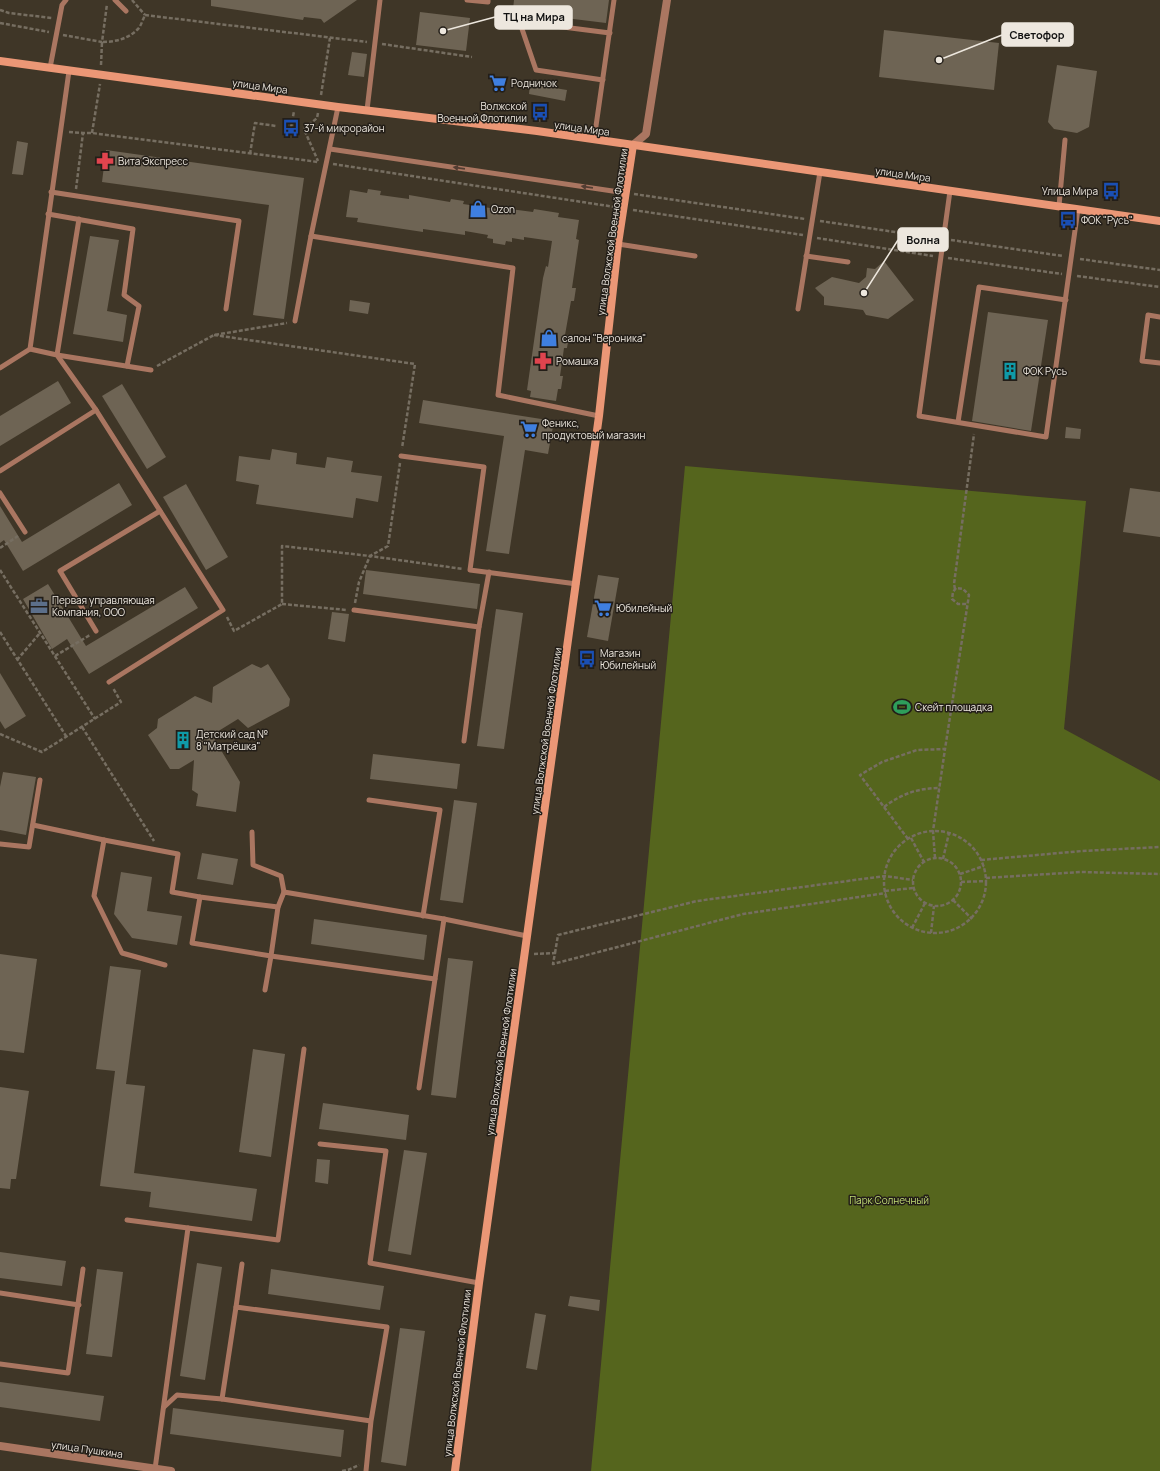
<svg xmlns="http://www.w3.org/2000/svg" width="1160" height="1471" viewBox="0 0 1160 1471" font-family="Manrope,sans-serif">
<rect width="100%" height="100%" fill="#3f3627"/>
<polygon fill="#55651d" points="685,466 1086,501 1064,729 1160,781 1160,1471 591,1471"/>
<g fill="#6e6454">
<polygon points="211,0 357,0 324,23 321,19 304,17 303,20 211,6"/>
<polygon points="514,0 609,0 606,23 549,16 549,23 512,19"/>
<polygon points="420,12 470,18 466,51 416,45"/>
<polygon points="884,30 999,43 994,90 879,77"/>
<polygon points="352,52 367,54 364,77 348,75"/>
<polygon points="1057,65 1097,71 1089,127 1077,133 1054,129 1048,122"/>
<polygon points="530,84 567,90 565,101 529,94"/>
<polygon points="17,141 28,143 23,175 12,174"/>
<polygon points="106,150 304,178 284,319 253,315 269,205 102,182"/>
<polygon points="368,189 381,191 380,195 409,199 409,195 450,202 451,199 464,201 463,204 497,209 498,206 511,207 510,209 533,212 534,209 559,213 558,217 579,220 576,239 579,240 572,288 576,288 574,301 571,301 565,335 569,335 567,348 564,348 560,376 563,376 561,389 558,389 556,401 530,397 531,391 527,390 543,278 546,266 548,267 552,241 524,237 524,240 512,238 512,242 506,241 505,245 493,243 493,239 487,238 488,235 465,231 465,235 423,229 423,232 357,222 358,218 346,217 350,190 367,193"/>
<polygon points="90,236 119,240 107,311 127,315 123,342 73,334"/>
<polygon points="884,261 914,300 888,319 866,315 863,310 824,305 824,297 815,288 832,277 859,283 866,277 867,268 875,269"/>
<polygon points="350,300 370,303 368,314 349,311"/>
<polygon points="988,312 1048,320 1031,431 972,421"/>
<polygon points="58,381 71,403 0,446 0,416"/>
<polygon points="122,384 166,457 147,469 102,396"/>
<polygon points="423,400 554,421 548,454 525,450 509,554 486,551 504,436 419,423"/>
<polygon points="1066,427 1081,429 1080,439 1065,438"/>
<polygon points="272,449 297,453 296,464 325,468 327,457 353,461 351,472 382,476 378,502 356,498 353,518 256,504 259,485 236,481 239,456 270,460"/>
<polygon points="119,483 132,505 23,571 4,540 0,543 0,506 22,542"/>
<polygon points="186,484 228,557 206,570 163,497"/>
<polygon points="1130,488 1160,492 1160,537 1123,532"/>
<polygon points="366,570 480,584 477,609 363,594"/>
<polygon points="598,575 619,578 608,641 587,637"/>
<polygon points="48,584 86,646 185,587 198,608 89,674 67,639 52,649 23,599"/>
<polygon points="496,609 523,613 504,749 477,746"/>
<polygon points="332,612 349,614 345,642 328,639"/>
<polygon points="252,664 261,668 268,664 290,699 289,706 248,728 238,719 212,735 240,782 236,812 196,806 198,794 192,790 194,760 179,769 170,769 148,735 157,728 158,719 195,696 212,703 213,687"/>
<polygon points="0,673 26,716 5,729 0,721"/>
<polygon points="373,754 460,764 457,789 370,779"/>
<polygon points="3,772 36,777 26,835 0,830 0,787"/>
<polygon points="454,800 477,803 463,903 440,900"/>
<polygon points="202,853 238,859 233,885 197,879"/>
<polygon points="121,872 152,877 147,911 182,916 177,945 132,938 114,914"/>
<polygon points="314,919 427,935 424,960 311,944"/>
<polygon points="0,954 37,959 24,1053 0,1050"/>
<polygon points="448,958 473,961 456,1098 431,1095"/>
<polygon points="110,966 141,970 126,1084 145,1086 134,1173 257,1189 252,1221 149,1207 151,1192 100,1186 115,1071 96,1069"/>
<polygon points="253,1049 285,1054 271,1157 239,1152"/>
<polygon points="0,1087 29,1091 16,1179 11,1179 10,1189 0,1188"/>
<polygon points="323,1103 409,1115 406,1140 319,1129"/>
<polygon points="404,1150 427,1153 411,1255 388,1251"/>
<polygon points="317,1159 330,1160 328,1184 315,1182"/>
<polygon points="0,1252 66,1261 62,1286 0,1278"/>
<polygon points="197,1263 222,1267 205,1380 180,1376"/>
<polygon points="97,1269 123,1272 112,1357 86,1354"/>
<polygon points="271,1269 384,1286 380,1310 268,1294"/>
<polygon points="570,1296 600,1300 599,1311 568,1306"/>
<polygon points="535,1313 546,1315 537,1370 526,1368"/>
<polygon points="400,1328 425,1331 406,1466 381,1462"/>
<polygon points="0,1382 104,1396 100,1421 0,1407"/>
<polygon points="173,1408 344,1430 341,1457 170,1434"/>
</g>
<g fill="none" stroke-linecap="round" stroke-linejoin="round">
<g stroke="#766e61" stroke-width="2.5" stroke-dasharray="4 2" stroke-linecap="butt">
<polyline points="132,0 145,15"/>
<polyline points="0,10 9,13 52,18"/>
<polyline points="0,23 49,32"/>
<polyline points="63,35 102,42 107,4"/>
<polyline points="382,44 472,57"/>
<path d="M101,65L102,42C115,42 128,39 138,29C141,26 143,19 145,15L367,42"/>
<polyline points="321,95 330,38"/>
<polyline points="318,113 317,118 304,129 318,161"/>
<polyline points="538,122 540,112"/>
<polyline points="291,128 294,111"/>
<polyline points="69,132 83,133 92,133 318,162"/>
<polyline points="92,133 100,84"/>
<polyline points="250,154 255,123 276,126"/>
<polyline points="333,164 615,207"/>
<polyline points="76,189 83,133"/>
<polyline points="634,194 805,219"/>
<polyline points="633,210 803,235"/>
<polyline points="820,221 936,238"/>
<polyline points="817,238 933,256"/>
<polyline points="951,240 1063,256"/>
<polyline points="948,258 1062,274"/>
<polyline points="1080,259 1160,270"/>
<polyline points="1077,276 1160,287"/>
<polyline points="214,335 415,364 402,448"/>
<polyline points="157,366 214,335 287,323"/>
<polyline points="0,548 18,536"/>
<polyline points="0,570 95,719"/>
<polyline points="955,589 954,584 974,434"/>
<polyline points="355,603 359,582 370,556 463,569"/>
<polyline points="282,604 347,610"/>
<polyline points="227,617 234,631 282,604 282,546 370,556 388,546 400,463"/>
<polyline points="0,632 66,736"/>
<polyline points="55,656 90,635"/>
<polyline points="17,660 40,633"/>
<polyline points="82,727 154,841"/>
<polyline points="0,734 42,752 121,702 113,688"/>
<path d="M884,807C901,794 918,788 940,788"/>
<circle cx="935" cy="882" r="51"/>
<polyline points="911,838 924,862"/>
<polyline points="908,839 860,775 882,762 917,750 945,749 969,595 963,589 956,588 953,592 952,599 958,604 967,604"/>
<polyline points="935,858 933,831 945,749"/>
<circle cx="937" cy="882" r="24"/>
<polyline points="943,859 949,833"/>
<polyline points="981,860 1082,851 1160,847"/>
<polyline points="960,874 984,866"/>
<polyline points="986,878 1081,872 1160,874"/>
<polyline points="961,882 987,881"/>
<polyline points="885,891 913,888"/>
<polyline points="953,900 972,919"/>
<polyline points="912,928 925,903"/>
<polyline points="931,933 934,906"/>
<polyline points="555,953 558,935 697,901 885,876 913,880"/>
<polyline points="534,954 555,953 553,964 743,914 886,893"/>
<polyline points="342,1471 348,1470 359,1465"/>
</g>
<g stroke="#aa7661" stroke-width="5">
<polyline points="115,0 126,11"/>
<polyline points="467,0 488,2 488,0"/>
<polyline points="521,26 536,70 603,80"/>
<polyline points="555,26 610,33"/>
<polyline points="50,68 62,5 66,0"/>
<polyline points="69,71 30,349 57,355 96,410 223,610 109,682"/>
<polyline points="338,107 311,236 513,268 498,395 599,416"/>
<polyline points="367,110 380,0"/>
<polyline points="594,140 614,0"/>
<polyline points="330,149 626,193"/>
<polyline points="950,191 919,416 1046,437 1078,209"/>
<polyline points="51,192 239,221 226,309"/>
<polyline points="1059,206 1065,140"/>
<polyline points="48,214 133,229 124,295 139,306 127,366"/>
<polyline points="79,219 57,355 151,370"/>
<polyline points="618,244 695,256"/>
<polyline points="806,256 848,262"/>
<polyline points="798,309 820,172"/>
<polyline points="1160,317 1148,315 1142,361 1160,363"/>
<polyline points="295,321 311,236"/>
<polyline points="0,368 30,349"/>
<polyline points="958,422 979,287 1066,300"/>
<polyline points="401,456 484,467 470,570 577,584"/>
<polyline points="0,471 96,410"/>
<polyline points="0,493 25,532"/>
<polyline points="354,610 479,627"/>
<polyline points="96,631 60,571 160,511"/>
<polyline points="464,741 479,627 489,572"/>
<polyline points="369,800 440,810 423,916"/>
<polyline points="33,825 104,840"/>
<polyline points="252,832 253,865 281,876 284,892"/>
<polyline points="0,844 29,847 40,780"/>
<polyline points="200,897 192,943 271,956 265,990"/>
<polyline points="165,965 122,953 94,896 104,840 178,854 172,892 200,897 278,907"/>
<polyline points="435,979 444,919"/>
<polyline points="419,1088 435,979 271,956 278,907 284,892 444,919 527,936"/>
<polyline points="320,1144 386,1151 370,1263 479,1283"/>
<polyline points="127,1220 188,1228 155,1469"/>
<polyline points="188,1228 278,1240 304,1049"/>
<polyline points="0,1293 79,1305"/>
<polyline points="236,1307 242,1264"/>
<polyline points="0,1364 68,1373 83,1269"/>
<polyline points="164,1407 177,1395 222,1399"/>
<polyline points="366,1471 371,1421 387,1327 236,1307 222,1399 371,1421"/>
</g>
<g stroke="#aa7661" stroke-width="8">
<polyline points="633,145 646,134 667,0"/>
<polyline points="0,1446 171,1471"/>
</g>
<g stroke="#eb9776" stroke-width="8">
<polyline points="0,61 338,107 537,131 1160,221"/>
<polyline points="455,1471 479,1283 599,416 618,244 633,145"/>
</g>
</g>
<defs><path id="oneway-solid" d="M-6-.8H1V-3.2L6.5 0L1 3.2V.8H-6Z"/></defs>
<g fill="#523d32">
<use href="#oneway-solid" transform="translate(459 168) rotate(-172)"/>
<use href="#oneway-solid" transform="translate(587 187) rotate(-172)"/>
</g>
<defs>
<g id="supermarket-bare" transform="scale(1.38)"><path d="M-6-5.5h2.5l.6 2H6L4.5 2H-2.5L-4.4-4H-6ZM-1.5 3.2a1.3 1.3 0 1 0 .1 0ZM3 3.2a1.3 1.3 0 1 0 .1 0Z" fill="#3f7fe0" stroke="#231e18" stroke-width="2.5" paint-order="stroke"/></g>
<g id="bus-bare" transform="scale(1.38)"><path d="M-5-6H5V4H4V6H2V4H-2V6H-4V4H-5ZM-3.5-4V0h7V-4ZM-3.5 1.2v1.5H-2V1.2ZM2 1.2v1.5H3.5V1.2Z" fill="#1a4fb4" stroke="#231e18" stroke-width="2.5" paint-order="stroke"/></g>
<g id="pharmacy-bare" transform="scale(1.38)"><path d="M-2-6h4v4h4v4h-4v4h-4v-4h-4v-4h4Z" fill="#e0444e" stroke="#231e18" stroke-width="2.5" paint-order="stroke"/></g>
<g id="shop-bare" transform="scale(1.38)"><path d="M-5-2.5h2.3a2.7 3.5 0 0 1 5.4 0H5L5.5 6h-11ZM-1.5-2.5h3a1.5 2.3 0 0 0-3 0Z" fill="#3f7fe0" stroke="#231e18" stroke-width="2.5" paint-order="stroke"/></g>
<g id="building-bare" transform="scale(1.38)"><path d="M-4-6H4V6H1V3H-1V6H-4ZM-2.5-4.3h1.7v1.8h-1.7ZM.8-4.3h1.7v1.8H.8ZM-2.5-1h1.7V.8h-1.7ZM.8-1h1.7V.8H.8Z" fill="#0f9aa8" stroke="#231e18" stroke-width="2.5" paint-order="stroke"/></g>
<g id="office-bare" transform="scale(1.38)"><path d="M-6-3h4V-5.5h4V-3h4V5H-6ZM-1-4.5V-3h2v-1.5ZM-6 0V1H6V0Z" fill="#5c6f8a" stroke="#231e18" stroke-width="2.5" paint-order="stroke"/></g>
<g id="stadium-bare" transform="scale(1.38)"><path d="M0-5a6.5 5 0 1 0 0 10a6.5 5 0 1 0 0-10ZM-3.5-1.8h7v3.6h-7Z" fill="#2e9e5b" stroke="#231e18" stroke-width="2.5" paint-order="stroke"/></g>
</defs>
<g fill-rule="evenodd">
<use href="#supermarket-bare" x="498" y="83"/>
<use href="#bus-bare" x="540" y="112"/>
<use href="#bus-bare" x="291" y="128"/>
<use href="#pharmacy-bare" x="105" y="161"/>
<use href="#bus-bare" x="1111" y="191"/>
<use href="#shop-bare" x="478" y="209"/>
<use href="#bus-bare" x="1068" y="220"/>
<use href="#shop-bare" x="549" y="338"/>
<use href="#pharmacy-bare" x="543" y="361"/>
<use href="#building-bare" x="1010" y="371"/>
<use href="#supermarket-bare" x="529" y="429"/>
<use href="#office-bare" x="39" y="606"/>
<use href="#supermarket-bare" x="603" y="608"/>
<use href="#bus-bare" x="587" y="659"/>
<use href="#stadium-bare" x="902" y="707"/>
<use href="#building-bare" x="183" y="740"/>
</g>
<g text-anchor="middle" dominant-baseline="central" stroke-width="3" stroke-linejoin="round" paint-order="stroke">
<g font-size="10" fill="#ede7de" stroke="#231e18" text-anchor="start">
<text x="511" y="83">Родничок</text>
<text x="527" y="106" text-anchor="end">Волжской<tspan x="527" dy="12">Военной Флотилии</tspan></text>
<text x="304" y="128">37-й микрорайон</text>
<text x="118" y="161">Вита Экспресс</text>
<text x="1098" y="191" text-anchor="end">Улица Мира</text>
<text x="491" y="209">Ozon</text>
<text x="1081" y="220">ФОК "Русь"</text>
<text x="562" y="338">салон "Вероника"</text>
<text x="556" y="361">Ромашка</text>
<text x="1023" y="371">ФОК Русь</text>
<text x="542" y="423">Феникс,<tspan x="542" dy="12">продуктовый магазин</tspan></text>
<text x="52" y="600">Первая управляющая<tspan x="52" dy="12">Компания, ООО</tspan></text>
<text x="616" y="608">Юбилейный</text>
<text x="600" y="653">Магазин<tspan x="600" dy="12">Юбилейный</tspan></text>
<text x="915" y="707">Скейт площадка</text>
<text x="196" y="734">Детский сад №<tspan x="196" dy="12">8 "Матрёшка"</tspan></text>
</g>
<g font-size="10" fill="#ede7de" stroke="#231e18">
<text transform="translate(260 86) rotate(8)">улица Мира</text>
<text transform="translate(582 128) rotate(8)">улица Мира</text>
<text transform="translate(903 174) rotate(8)">улица Мира</text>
<text transform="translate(612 232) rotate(-82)">улица Волжской Военной Флотилии</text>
<text transform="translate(546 731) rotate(-82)">улица Волжской Военной Флотилии</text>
<text transform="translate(501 1052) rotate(-82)">улица Волжской Военной Флотилии</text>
<text transform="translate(457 1373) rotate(-83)">улица Волжской Военной Флотилии</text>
<text transform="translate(87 1449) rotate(8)">улица Пушкина</text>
</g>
<g font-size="10" fill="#c2dd76" stroke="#231e18">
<text x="889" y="1200">Парк Солнечный</text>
</g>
</g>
<path fill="none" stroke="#ede7de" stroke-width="1.5" d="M443 31L495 17M939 60L1002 35M864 293L898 240"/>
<g fill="#ede7de" stroke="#231e18" stroke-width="1.5">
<circle cx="443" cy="31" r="4"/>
<circle cx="939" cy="60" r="4"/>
<circle cx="864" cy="293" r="4"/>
</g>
<g fill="#ede7de" stroke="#ede7de" stroke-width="1.5">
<rect x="495" y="6" width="77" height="23" rx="4"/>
<rect x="1002" y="23" width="71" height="23" rx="4"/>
<rect x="898" y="228" width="50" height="23" rx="4"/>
</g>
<g font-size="11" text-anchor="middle" font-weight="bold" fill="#111">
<text x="534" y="21">ТЦ на Мира</text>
<text x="1037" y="39">Светофор</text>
<text x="923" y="244">Волна</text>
</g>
</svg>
